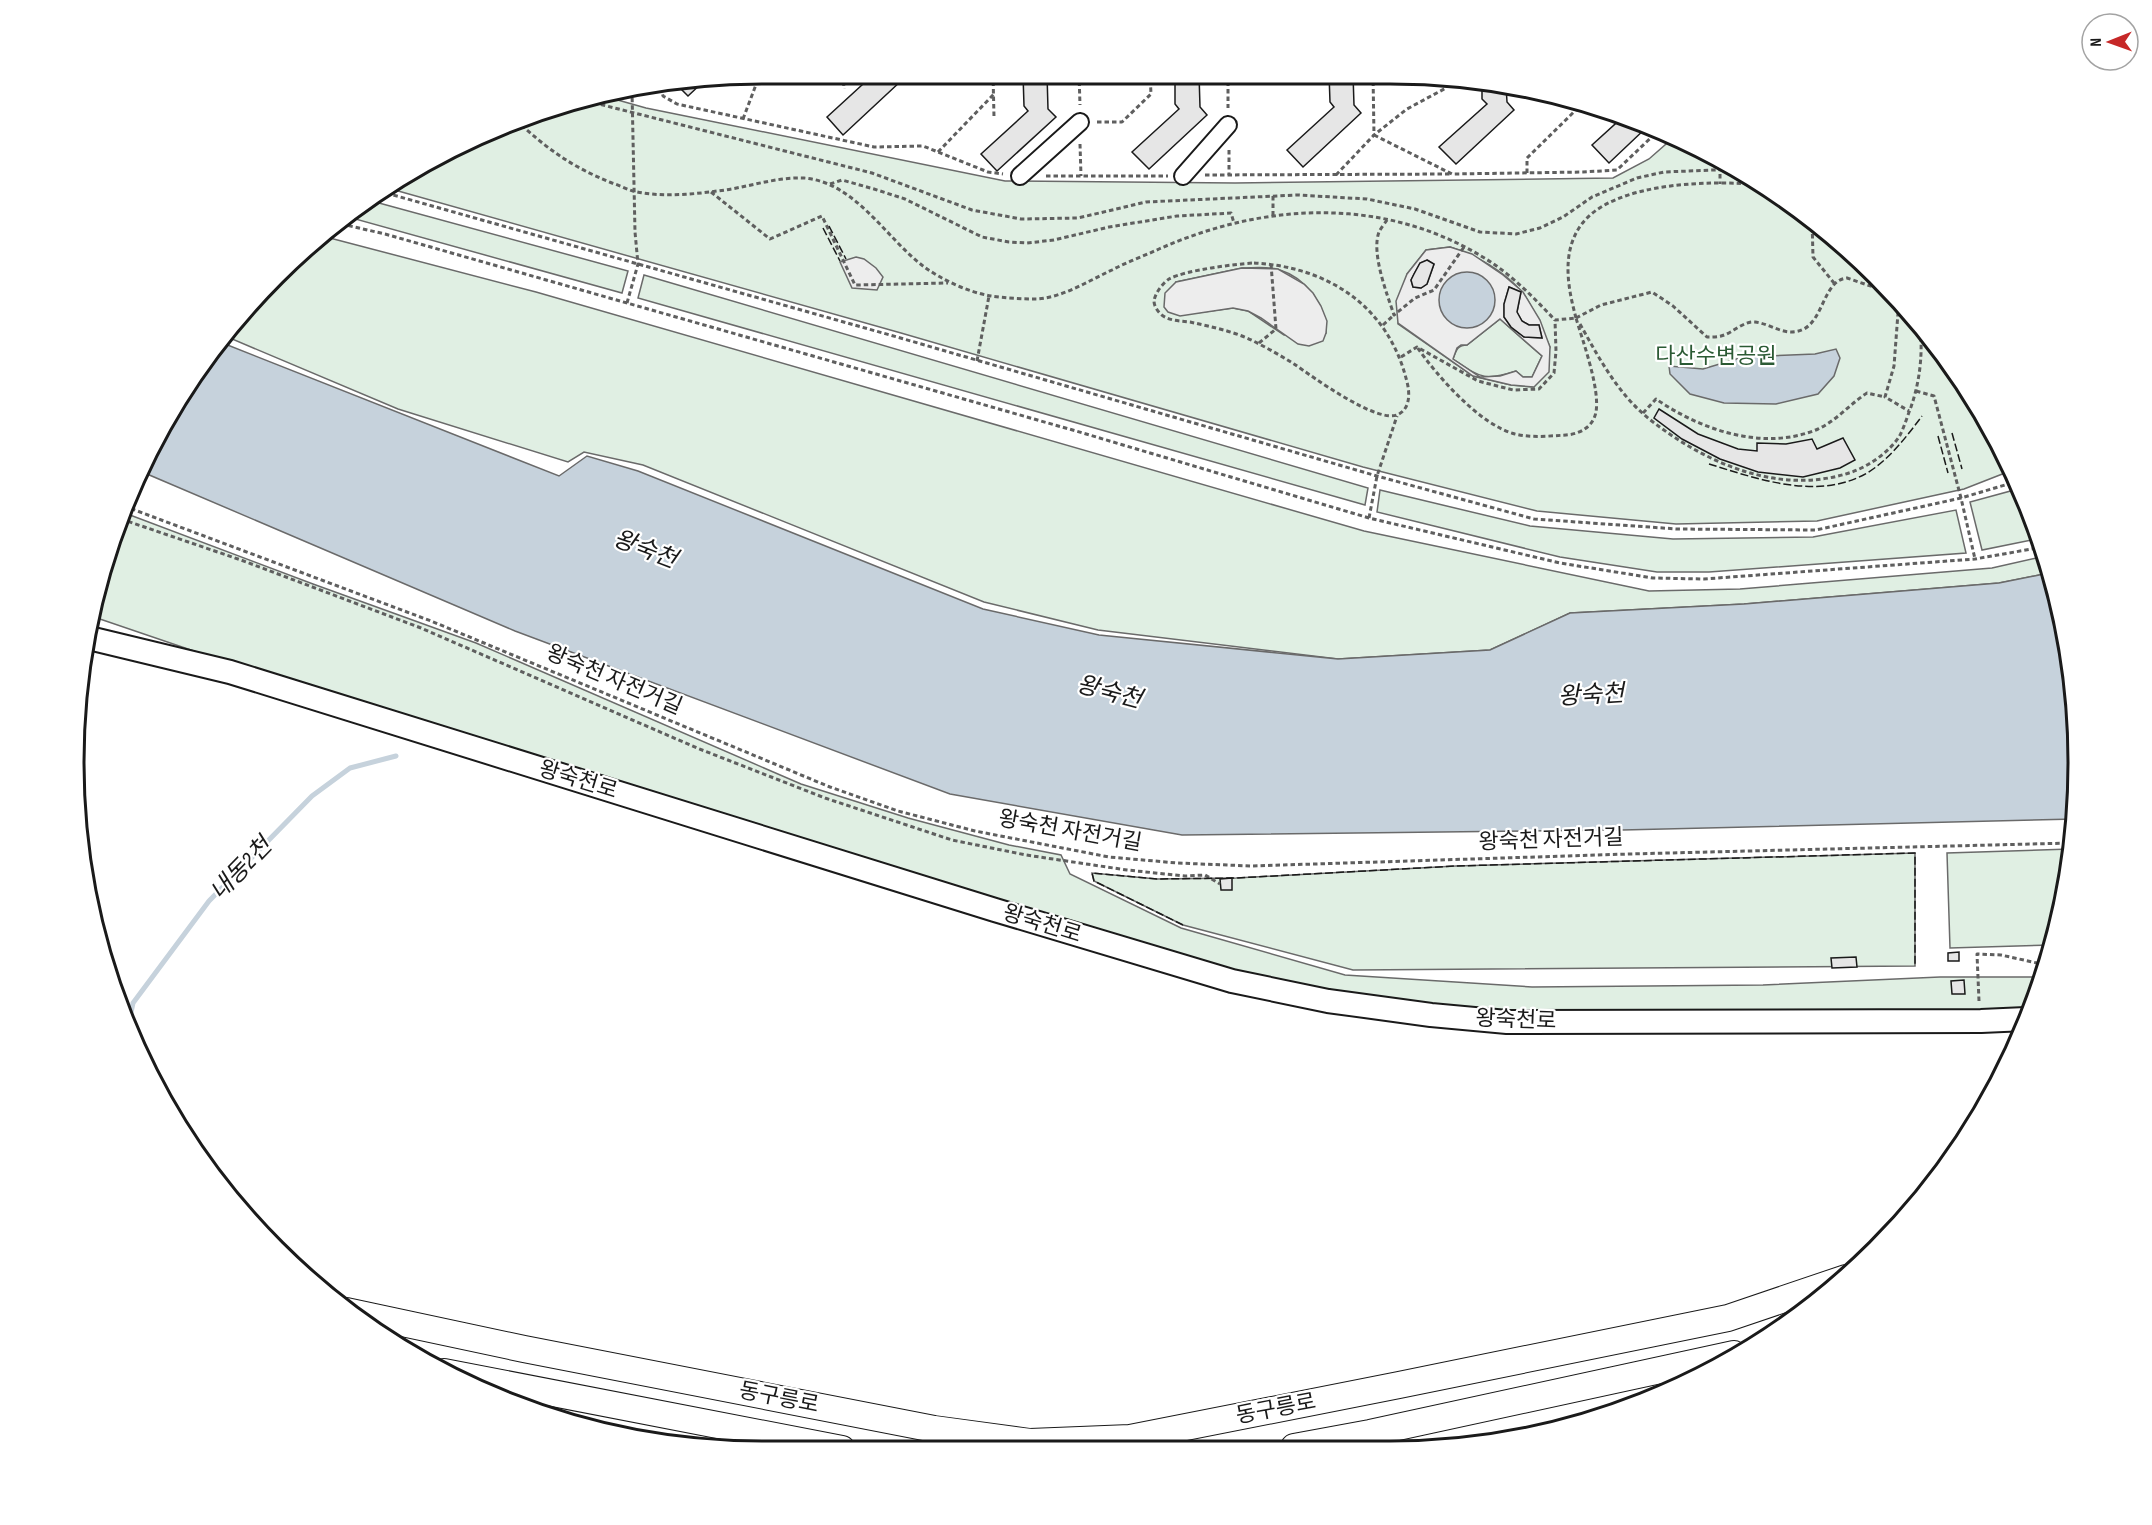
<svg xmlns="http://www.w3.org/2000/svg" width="2152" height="1525" viewBox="0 0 2152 1525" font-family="'Sofia Sans Condensed','Noto Sans KR',sans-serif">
<rect width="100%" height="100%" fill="#fff"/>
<g fill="#e0efe3" stroke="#6a6a6a" stroke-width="1.5" fill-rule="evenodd">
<path d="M600,95L646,108L1005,181L1235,183L1613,178L1649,159L1673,138L1734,166L1809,216L1907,308L1986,418L2010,471L1964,489L1817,521L1676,524L1537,511L1363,467L901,333L384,187L499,126L584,97ZM1450,247C1476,255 1504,271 1522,292C1532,303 1543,332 1550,347L1534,387L1511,385L1473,376L1398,324L1407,274L1426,250ZM1242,268C1254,268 1269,266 1280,270C1306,278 1327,306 1326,333L1284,335L1248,311L1233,308L1196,313L1176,282Z"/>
<polygon points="368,200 628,271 622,293 348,217"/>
<polygon points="326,237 536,292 1364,531 1649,591 1740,589 1992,568 2045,556 2049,573 1999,583 1744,604 1570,613 1490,650 1338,659 1098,630 984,602 643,465 584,452 568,462 398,409 225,336 244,308"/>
<polygon points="644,275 1368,488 1365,505 638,298"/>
<path d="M1500,319L1542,356L1532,377H1523L1516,371C1483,382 1480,377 1453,359C1456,351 1457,345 1467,345Z"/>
<polygon points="2018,489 2041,538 1982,550 1970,502"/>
<polygon points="1380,490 1530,526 1673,539 1813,537 1956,510 1966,553 1709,572 1657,572 1560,557 1377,512"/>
<polygon points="122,512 313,584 476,643 801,784 908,818 1009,845 1061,855 1070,874 1181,928 1345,975 1532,987 1763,985 1940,977 2041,977 2028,1012 1521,1017 1248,979 232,664 94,617"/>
<polygon points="2070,849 2053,945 1950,948 1947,853"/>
<polygon points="1915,853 1915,966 1353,970 1183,925 1094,881 1092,873 1157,879 1236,878 1456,866"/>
</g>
<g fill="#ededed" stroke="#6a6a6a" stroke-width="1.5" fill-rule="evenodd">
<path d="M1450,247L1472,254L1503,275L1523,292L1540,320L1550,347L1549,372L1534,387L1511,385L1473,376L1398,323L1396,301L1407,274L1426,250ZM1427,260L1434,264L1427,284L1421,288L1413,287L1411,280L1414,274L1420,263ZM1509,287L1521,292L1517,312L1522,321L1529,325H1539L1542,338L1524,337L1511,327L1504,317V304ZM1500,319L1542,356L1532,377H1523L1516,371L1500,376L1480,377L1453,359L1457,348L1461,345H1467Z"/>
<polygon points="856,257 864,259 876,268 883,277 877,290 852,288 840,262"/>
<polygon points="1242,268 1278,269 1304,284 1313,293 1321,306 1327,321 1326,333 1323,341 1309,346 1298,344 1261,318 1248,311 1233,308 1180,316 1168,312 1164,307 1165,293 1176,282"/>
</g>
<g fill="#c6d2dc" stroke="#6a6a6a" stroke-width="1.5">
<circle cx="1467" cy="300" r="28"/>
<polygon points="220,342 559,476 587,456 638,471 983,609 1099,635 1338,659 1490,650 1570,613 1744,604 1999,583 2049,573 2073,672 2077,807 2075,819 1622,830 1182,835 950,794 515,631 140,471 166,418"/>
<polygon points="1836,349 1840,358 1834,376 1818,394 1776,404 1724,403 1690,394 1670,374 1669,366 1703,369 1743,357 1815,354"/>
</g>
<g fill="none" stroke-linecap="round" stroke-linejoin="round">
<polyline stroke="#c6d2dc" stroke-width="5" points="128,1027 133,1003 209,901 312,796 350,768 396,756"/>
</g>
<g fill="#e6e6e6" stroke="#1a1a1a" stroke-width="1.5">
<polygon points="874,74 896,74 902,80 843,135 827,117"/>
<polygon points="1023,74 1047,74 1048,109 1056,117 997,171 981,154 1028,111 1024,106"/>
<polygon points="1175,74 1199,74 1200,107 1207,115 1149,169 1132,152 1179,109 1175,104"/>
<polygon points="1329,74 1353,74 1354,105 1361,113 1303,167 1287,150 1334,107 1330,102"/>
<polygon points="704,81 688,96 677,85"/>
<polygon points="1482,83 1506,85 1507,102 1514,110 1456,164 1439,147 1487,104 1482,99"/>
<polygon points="1624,116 1647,127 1609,163 1592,145"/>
<polygon points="1427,260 1434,264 1427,284 1421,288 1413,287 1411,280 1414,274 1420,263"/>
<polygon points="1509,287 1521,292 1517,312 1522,321 1529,325 1539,325 1542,338 1524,337 1511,327 1504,317 1504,304"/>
<polygon points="1659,409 1698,434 1738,449 1757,451 1757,443 1786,444 1812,439 1817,449 1843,438 1855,460 1840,468 1803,477 1758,472 1720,459 1682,439 1654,418"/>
<polygon points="1232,878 1232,890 1221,890 1220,879"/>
<polygon points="1959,952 1959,961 1948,961 1948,953"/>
<polygon points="1856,957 1857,967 1832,968 1831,958"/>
<polygon points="1964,980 1965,994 1952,994 1951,981"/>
</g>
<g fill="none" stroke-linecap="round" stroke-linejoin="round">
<g stroke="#1a1a1a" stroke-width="20">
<g id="street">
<polyline points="1020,176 1080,122"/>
<polyline points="1183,176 1228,125"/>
</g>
</g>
<g stroke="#1a1a1a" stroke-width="26">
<polyline id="secondary" points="89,638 230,672 995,910 1232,981 1328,1001 1431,1015 1507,1022 1981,1021 2026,1019"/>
</g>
<g stroke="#1a1a1a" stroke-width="28">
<g id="primary">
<polyline points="346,1311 524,1349 934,1429 1030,1442 1130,1438 1399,1385 1728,1318 1846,1278"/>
<polyline points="444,1372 842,1449"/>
<polyline points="1294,1447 1370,1433 1734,1354"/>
</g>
</g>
<g stroke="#5f5f5f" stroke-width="3" stroke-dasharray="4.5 3" stroke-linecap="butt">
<polyline points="843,74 844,89"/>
<polyline points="993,74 994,117"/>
<polyline points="1079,74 1080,105"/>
<polyline points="1228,74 1228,108"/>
<polyline points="1373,74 1374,135"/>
<polyline points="661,87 663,96 677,104 874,147 923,146 988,172 1003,174"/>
<polyline points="579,99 872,173 972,210 1021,219 1078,218 1146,202 1298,195 1367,199 1415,209 1480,232 1516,234 1540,228 1563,217 1592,197 1637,178 1664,172 1739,169"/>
<polyline points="1603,108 1603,110"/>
<polyline points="743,119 760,74"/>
<path d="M516,120C547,149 572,167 612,183C619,185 626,189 633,191C663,198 695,194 725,190C752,186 777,177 804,178C855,182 886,238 923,266C942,280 968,292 991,296C1005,298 1023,299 1037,299C1064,297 1088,281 1112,270C1127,262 1144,256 1159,249C1265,202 1385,196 1486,259C1512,275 1534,298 1555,320L1576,318C1583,342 1600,388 1596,412C1593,427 1580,434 1566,435C1550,436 1532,438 1515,434C1480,425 1437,376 1417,347"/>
<polyline points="1097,122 1122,122 1151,94 1150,74"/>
<polyline points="1374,135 1452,174 1583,172 1617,170 1658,131"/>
<polyline points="1080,144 1081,176"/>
<polyline points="1229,150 1229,175"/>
<polyline points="938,152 994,94"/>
<polyline points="1720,159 1720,184"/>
<polyline points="1527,173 1527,158 1583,103"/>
<polyline points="1205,175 1452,174"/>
<polyline points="1336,175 1374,135 1407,109 1446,88 1446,79"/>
<polyline points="1046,176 1168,176"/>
<polyline points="830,184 842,180 874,189 905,199 982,237 1009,242 1027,243 1054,240 1109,227 1177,216 1231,213 1234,223"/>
<polyline points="379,191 897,337 1377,476 1534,519 1677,529 1816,530 1961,498 2015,482"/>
<polyline points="711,192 770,239 822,216 855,285 948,283"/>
<polyline points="1273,196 1273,216"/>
<polyline points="1812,219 1813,257 1834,283"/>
<path d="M1387,220C1385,223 1381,228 1379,232C1371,253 1387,294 1394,315L1415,298L1434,290L1464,247"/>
<polyline points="341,224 385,234 1076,431 1369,518 1560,563 1653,578 1704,579 1975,559 2043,547"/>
<path d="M1254,263C1329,267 1389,307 1407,382C1410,393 1410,408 1399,414C1379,426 1312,376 1294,364C1283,357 1271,350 1259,344C1238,332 1212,327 1190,322C1182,321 1174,321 1167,318C1161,316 1154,308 1154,301C1155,293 1163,283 1169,279C1186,270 1235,264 1254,263Z"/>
<polyline points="627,303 638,264 635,232 632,91"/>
<path d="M1576,318C1568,288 1561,253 1581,225C1613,181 1714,180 1763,185"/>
<path d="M1576,318L1601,305L1652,292L1673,306L1707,337C1712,337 1717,337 1721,336C1733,333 1743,321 1755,322C1772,324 1786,338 1804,329C1824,318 1824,280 1847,278L1891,293L1898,313L1894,366L1885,397L1909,411"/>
<path d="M1580,324C1600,360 1619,396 1653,422C1709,465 1782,496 1852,472C1869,466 1889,452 1899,437C1904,428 1907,417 1911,407C1920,381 1923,353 1920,326"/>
<polyline points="1383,325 1394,315"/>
<polyline points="1259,343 1276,329 1271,264"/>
<polyline points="1401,357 1417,347 1478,381 1513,390 1539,389 1554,373 1556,351 1555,320"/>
<polyline points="977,361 989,296"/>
<polyline points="1916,391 1934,396 1961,498 1975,559"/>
<path d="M1643,413L1656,399C1701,430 1764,452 1818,429C1836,421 1850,404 1867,393L1885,397"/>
<polyline points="124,506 431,621 830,787 898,811 975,831 1109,857 1177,863 1251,866 1629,854 2071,843"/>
<polyline points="1369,518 1377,476 1397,416"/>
<polyline points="121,519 241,560 421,628 697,748 825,798 952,840 1026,855 1127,870 1185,876 1205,875 1220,884"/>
<polyline points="1979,1001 1977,954 2001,955 2046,965"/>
</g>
<use href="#street" stroke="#fff" stroke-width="16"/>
<use href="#secondary" stroke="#fff" stroke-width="22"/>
<use href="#primary" stroke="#fff" stroke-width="26"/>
<g stroke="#1a1a1a" stroke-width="1.5" stroke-dasharray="8 3" stroke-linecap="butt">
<polyline points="829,226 846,259"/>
<polyline points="823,228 840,261"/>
<polyline points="1952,433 1962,469"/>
<polyline points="1938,436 1948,473"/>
<path d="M1709,464C1758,479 1818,501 1867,473C1889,460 1907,436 1922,416"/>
<polyline points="1183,925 1094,881 1092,873 1157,879 1236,878 1456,866 1915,853 1915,966"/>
</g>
</g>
<g text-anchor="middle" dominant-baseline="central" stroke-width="4.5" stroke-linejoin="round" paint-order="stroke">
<g font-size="22" fill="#2b5a34" stroke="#fff">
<text x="1716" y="356">다산수변공원</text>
</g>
<g font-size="22" fill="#1a1a1a" stroke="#fff">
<text transform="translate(614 680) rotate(23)">왕숙천 자전거길</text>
<text transform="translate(578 780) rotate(17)">왕숙천로</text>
<text transform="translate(1070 831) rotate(10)">왕숙천 자전거길</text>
<text transform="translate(1551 840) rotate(-2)">왕숙천 자전거길</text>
<text transform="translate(1042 924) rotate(17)">왕숙천로</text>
<text transform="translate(1516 1020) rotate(2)">왕숙천로</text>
<text transform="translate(779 1398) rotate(11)">동구릉로</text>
<text transform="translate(1276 1409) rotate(-11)">동구릉로</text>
</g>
<g font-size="24" font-style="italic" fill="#1a1a1a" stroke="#fff">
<text transform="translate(645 549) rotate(21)">왕숙천</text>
<text transform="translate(1109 692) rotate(15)">왕숙천</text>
<text transform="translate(1591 695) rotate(-3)">왕숙천</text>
<text transform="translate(241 869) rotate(-46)">내동2천</text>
</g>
</g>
<path d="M0 0H2152V1525H0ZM762 84H1390A678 678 0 0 1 2068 762V763A678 678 0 0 1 1390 1441H762A678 678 0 0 1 84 763V762A678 678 0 0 1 762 84Z" fill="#fff" fill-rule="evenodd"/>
<path fill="none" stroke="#1a1a1a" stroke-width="3" d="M762 84H1390A678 678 0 0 1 2068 762V763A678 678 0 0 1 1390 1441H762A678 678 0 0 1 84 763V762A678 678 0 0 1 762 84Z"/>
<g transform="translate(2110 42) rotate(269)"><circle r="28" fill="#ffffff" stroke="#a3a3a3" stroke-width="1.5"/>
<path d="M0-4.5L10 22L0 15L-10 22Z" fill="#c62828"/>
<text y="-9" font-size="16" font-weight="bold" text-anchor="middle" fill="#1a1a1a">N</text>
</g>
</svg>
